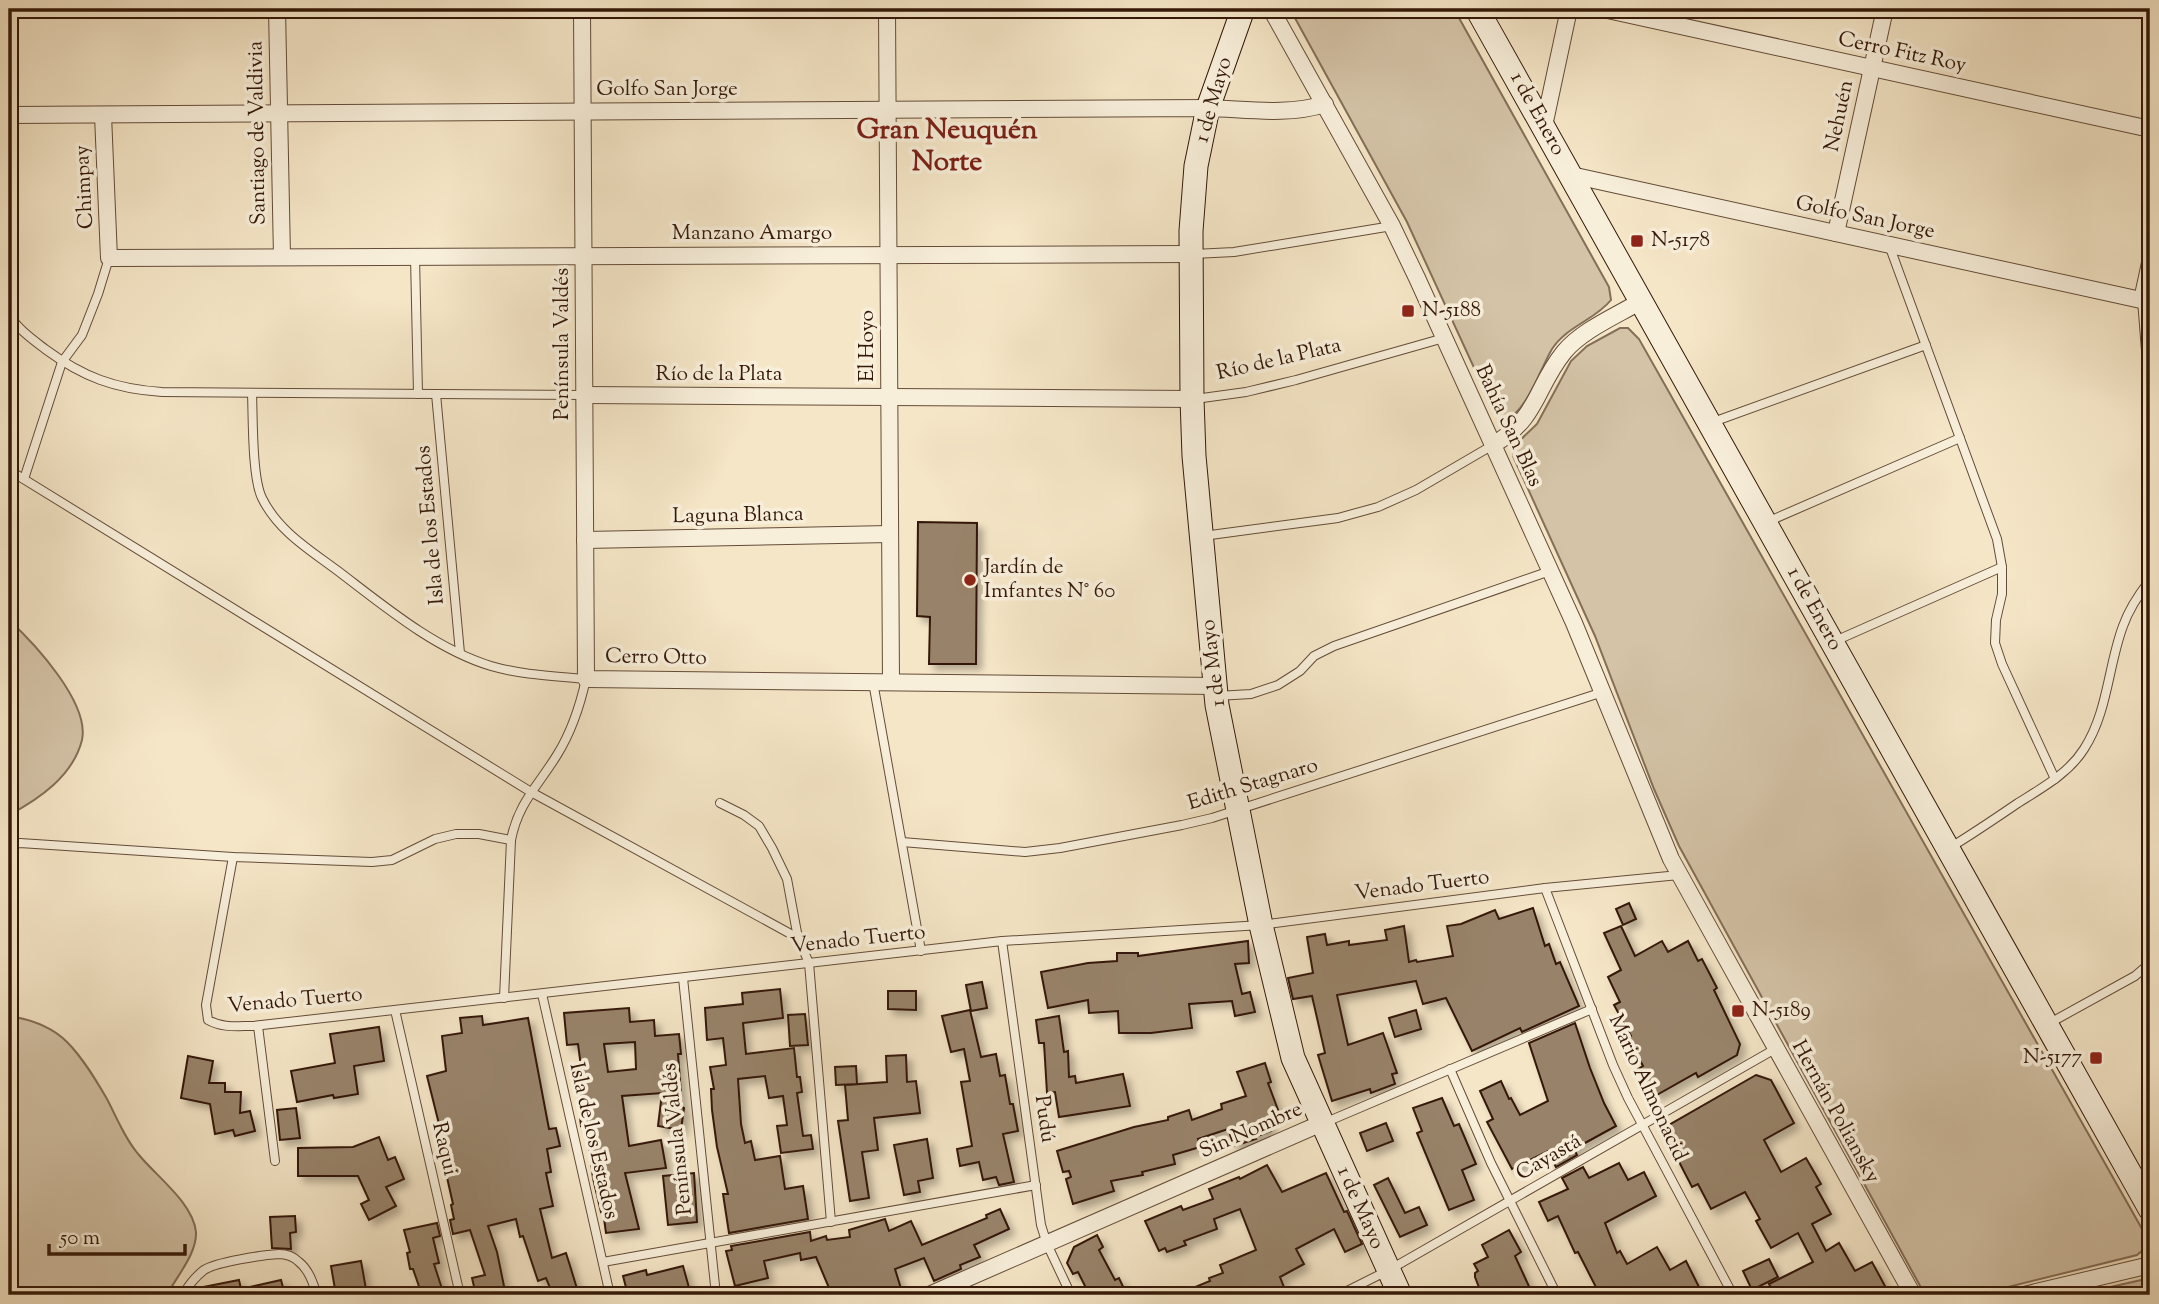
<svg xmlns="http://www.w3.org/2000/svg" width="2159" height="1304" viewBox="0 0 2159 1304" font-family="'Sorts Mill Goudy',serif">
<defs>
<filter id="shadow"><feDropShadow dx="5.5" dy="5.5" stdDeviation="3.5" flood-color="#0004"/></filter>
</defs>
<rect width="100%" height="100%" fill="#f5e6c7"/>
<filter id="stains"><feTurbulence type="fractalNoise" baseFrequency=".00286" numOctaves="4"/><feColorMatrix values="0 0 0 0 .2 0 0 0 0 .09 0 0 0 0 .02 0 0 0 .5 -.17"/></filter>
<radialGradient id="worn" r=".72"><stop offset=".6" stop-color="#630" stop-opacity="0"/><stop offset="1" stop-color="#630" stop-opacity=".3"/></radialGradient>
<g fill="#d4c3a7" stroke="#846e58" stroke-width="2">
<path d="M1290,9H1454L1609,287L1611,300C1595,320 1567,326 1552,349C1541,367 1525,417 1503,420L1493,409L1407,222Z"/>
<polygon points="1620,328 1628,328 1639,339 2146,1236 2144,1249 2137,1255 1976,1295 1925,1295 1924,1293 1679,846 1654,789 1595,636 1513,456 1515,445 1537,424 1571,361 1587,346"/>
<path d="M9,620C34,643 90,703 82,740C73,776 39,799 9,815Z"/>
<path d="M9,1016C29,1019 52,1027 67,1042C83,1058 96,1080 107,1099C117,1118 125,1139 139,1155C157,1177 193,1203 196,1232C197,1254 176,1277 167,1295H9Z"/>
<polygon points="2150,1278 2150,1295 2075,1295"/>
</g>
<g fill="#98836b" stroke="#341808" stroke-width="2" fill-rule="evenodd" filter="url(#shadow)">
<polygon points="918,522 977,523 976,664 929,664 930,617 917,616"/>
<polygon points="1629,903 1636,919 1623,925 1616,909"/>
<polygon points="1533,908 1545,946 1549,944 1556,964 1560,962 1579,1006 1522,1032 1520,1028 1472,1051 1446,998 1423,1004 1416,981 1337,995 1348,1045 1383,1033 1397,1073 1392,1074 1395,1084 1371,1093 1370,1089 1332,1101 1318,1055 1325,1053 1312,996 1293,999 1288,978 1313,973 1307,937 1325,934 1327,945 1349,941 1349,945 1387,940 1385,930 1404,926 1409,962 1416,960 1417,962 1453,956 1447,926 1461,924 1495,910 1499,919"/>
<polygon points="1621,926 1635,956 1662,941 1668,952 1688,941 1698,961 1702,959 1717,988 1714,990 1740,1044 1737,1055 1698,1077 1696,1073 1655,1096 1638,1069 1643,1066 1628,1038 1631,1036 1614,1005 1620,1002 1608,977 1621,970 1604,933"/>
<polygon points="1248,941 1249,963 1235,964 1242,994 1250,992 1255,1012 1235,1016 1232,1001 1189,1004 1192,1028 1151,1033 1119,1033 1118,1011 1089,1013 1088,1000 1048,1008 1041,972 1088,963 1117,961 1117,953 1138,953 1138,956"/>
<polygon points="982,982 987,1008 971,1011 966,985"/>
<polygon points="780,989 783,1018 743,1023 746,1054 794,1048 797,1077 800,1077 802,1092 797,1093 803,1136 811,1135 813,1149 781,1153 777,1126 787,1125 783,1096 769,1098 765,1076 738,1079 741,1124 745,1143 751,1141 755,1160 780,1156 785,1189 803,1186 808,1219 729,1233 723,1194 728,1194 717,1147 712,1110 711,1089 714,1089 710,1067 726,1065 723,1038 707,1040 705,1008 743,1004 742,993"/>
<polygon points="888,991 916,991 916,1010 888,1009"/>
<path d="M629,1008L630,1022L654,1020L655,1036L679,1034L681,1054H678L682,1107L684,1108L681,1130L658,1126L662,1093L622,1096L629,1146L661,1140L666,1168L625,1173L639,1229L606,1233L603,1211L601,1212L593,1178L586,1125L581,1126L576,1074H582L578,1044L567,1045L564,1013ZM635,1042L636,1069L608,1072L604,1044Z"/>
<polygon points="970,1010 981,1057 996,1054 1000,1076 1005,1075 1010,1104 1013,1104 1018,1131 1003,1134 1014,1182 999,1185 996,1177 983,1180 979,1162 960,1166 957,1149 972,1146 961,1082 970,1081 964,1049 951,1052 942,1016"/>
<polygon points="1416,1010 1421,1029 1395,1037 1389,1018"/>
<polygon points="805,1014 808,1045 790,1046 788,1015"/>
<polygon points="482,1016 483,1025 528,1018 549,1129 556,1128 560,1146 547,1149 551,1172 546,1173 553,1206 540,1209 552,1258 566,1253 571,1269 578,1292 570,1295 553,1295 546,1278 538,1281 523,1236 520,1237 516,1219 488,1226 497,1252 505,1291 488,1295 476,1295 472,1278 485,1275 470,1230 453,1234 450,1220 454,1219 451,1205 453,1204 437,1133 441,1132 427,1076 446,1071 442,1036 462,1033 460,1018"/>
<polygon points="1059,1016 1064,1052 1068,1051 1069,1077 1075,1076 1076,1083 1123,1074 1130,1106 1059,1117 1055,1092 1047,1093 1044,1043 1039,1043 1036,1020"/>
<polygon points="1575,1023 1590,1068 1604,1103 1616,1126 1574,1149 1577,1155 1556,1167 1548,1151 1512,1169 1487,1122 1493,1119 1480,1091 1501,1081 1509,1099 1511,1098 1520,1115 1548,1101 1529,1043"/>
<polygon points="379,1027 384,1061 354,1066 358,1094 334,1098 333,1095 297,1102 291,1071 335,1063 330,1034"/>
<polygon points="906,1055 907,1082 916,1081 920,1113 874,1118 878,1150 862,1152 869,1198 850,1201 838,1121 848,1120 845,1085 887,1082 886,1056"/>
<polygon points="188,1056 213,1061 209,1083 225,1083 225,1092 241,1092 240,1113 250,1111 255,1131 235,1136 233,1130 215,1134 210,1104 181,1098"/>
<polygon points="1265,1063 1271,1082 1268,1083 1280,1115 1267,1119 1271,1131 1255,1137 1256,1139 1234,1146 1228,1129 1198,1139 1200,1147 1173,1155 1175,1164 1142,1172 1143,1175 1111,1181 1114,1191 1073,1204 1066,1179 1071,1177 1069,1171 1063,1172 1057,1151 1134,1127 1168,1120 1168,1117 1189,1110 1192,1120 1222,1109 1221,1104 1246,1096 1237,1072"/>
<polygon points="856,1066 857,1084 836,1085 835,1067"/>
<polygon points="1756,1075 1771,1080 1794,1123 1764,1140 1781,1172 1806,1158 1821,1184 1816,1187 1831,1214 1812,1224 1826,1251 1839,1243 1855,1271 1872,1262 1885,1286 1868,1295 1775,1295 1769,1284 1813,1262 1798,1233 1771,1248 1756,1221 1760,1219 1745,1192 1711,1209 1698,1184 1692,1187 1662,1129"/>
<polygon points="1442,1098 1454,1126 1459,1124 1476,1164 1462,1170 1474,1200 1449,1210 1417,1133 1422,1131 1413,1108"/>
<polygon points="296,1108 300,1138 280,1140 277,1110"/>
<polygon points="1386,1123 1393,1141 1367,1151 1360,1133"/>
<polygon points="379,1137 388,1160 395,1157 404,1179 386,1187 396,1206 369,1220 361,1204 369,1200 358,1176 298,1176 298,1148 353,1147"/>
<polygon points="927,1139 933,1178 918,1181 920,1192 904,1195 894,1145"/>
<polygon points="1619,1163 1628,1180 1644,1172 1656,1196 1605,1223 1617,1253 1620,1251 1627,1264 1657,1247 1670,1270 1686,1261 1703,1295 1600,1295 1578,1252 1575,1253 1558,1216 1548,1221 1539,1202 1568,1189 1562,1178 1583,1167 1589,1178"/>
<polygon points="1267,1165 1282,1192 1326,1173 1344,1212 1347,1211 1362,1244 1345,1252 1334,1229 1296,1249 1304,1264 1280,1277 1287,1295 1176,1295 1210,1281 1209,1278 1223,1273 1220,1265 1256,1250 1240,1209 1214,1219 1217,1229 1184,1241 1186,1245 1167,1252 1165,1248 1159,1251 1145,1221 1181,1206 1183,1210 1213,1199 1209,1189 1239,1177 1240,1179"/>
<polygon points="694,1173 697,1222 668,1225 663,1176"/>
<polygon points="1388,1178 1405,1213 1419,1207 1427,1225 1400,1237 1374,1185"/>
<polygon points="1000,1209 1009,1229 974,1245 980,1257 960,1265 961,1269 934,1281 924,1258 895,1269 903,1295 832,1295 816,1257 801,1260 800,1253 764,1261 768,1278 735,1286 726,1251 732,1250 731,1246 810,1232 811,1241 826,1236 827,1240 850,1237 849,1230 885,1219 889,1231 911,1221 922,1245 987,1218 986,1215"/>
<polygon points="295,1216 296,1232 290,1233 291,1249 272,1248 270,1217"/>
<polygon points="437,1223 440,1236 433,1238 439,1263 434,1264 444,1295 422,1295 413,1269 410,1269 407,1253 410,1252 404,1230"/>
<polygon points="1509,1230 1521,1252 1515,1256 1533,1295 1482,1295 1475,1277 1475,1273 1478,1271 1474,1264 1488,1257 1482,1245"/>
<polygon points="1097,1235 1103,1247 1099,1250 1115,1280 1119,1278 1127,1295 1083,1295 1090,1292 1089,1289 1087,1290 1078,1272 1073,1274 1067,1263 1074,1247"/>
<polygon points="1769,1259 1778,1277 1752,1290 1743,1271"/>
<polygon points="361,1261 367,1295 336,1295 331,1266"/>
<polygon points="683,1266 691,1295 628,1295 623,1276 646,1270 647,1275"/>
<polygon points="239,1280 241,1289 281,1280 285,1295 199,1295 198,1288"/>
</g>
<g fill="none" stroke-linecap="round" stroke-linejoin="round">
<g stroke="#644c38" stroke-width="10">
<g id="lane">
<polyline points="1889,245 1997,539 2002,567 2002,594 1996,620 1995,643 2002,664 2055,779"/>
<polyline points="1194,254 1234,252 1392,226"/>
<polyline points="415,257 418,394"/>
<polyline points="2142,300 2150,401"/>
<path d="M9,315C18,329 32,339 45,349C83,377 115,389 162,392L584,395"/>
<path d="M252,393C253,418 252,478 262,498C278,531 310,550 338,571C384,606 435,649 491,666C522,675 554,676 586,679C580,706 572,731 557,755C538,786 518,803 511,840L504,998"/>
<polyline points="436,394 460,653"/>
<polyline points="1195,399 1246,392 1296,380 1444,338"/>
<polyline points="1713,422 1926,345"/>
<polyline points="9,470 531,792 798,938 809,963 831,1222"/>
<polyline points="24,479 62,362 82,335 98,294 109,258"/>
<polyline points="1767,522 1960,438"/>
<polyline points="1203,536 1338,518 1378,507 1416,490 1493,445"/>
<polyline points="1835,641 2002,567"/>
<polyline points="873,682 921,951"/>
<polyline points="1217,696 1251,694 1278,685 1300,671 1314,656 1334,646 1550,571"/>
<polyline points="720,803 744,815 759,826 772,848 787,879 798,938"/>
<polyline points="902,842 1025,852 1060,848 1182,825 1212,818 1603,692"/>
<polyline points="9,844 20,843 233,857 372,862 392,860 435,839 456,834 479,834 511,840"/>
<path d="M1951,847C1974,833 1996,818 2018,803C2042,788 2069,773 2084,749C2108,712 2108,666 2123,626C2129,609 2139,594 2150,580"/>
<path d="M233,857L206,1005L208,1020C222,1028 237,1026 253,1026L1002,941L1261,925L1545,888L1679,875"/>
<polyline points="1545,888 1613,1065 1628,1098 1733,1295"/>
<polyline points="1002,941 1041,1225 1047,1244 1071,1295"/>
<polyline points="683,978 716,1295"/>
<polyline points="542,994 610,1295"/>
<polyline points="395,1010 460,1295"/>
<polyline points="2048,1024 2135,976 2150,963"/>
<polyline points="258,1026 275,1161"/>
<polyline points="1450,1069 1491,1163 1557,1295"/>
<polyline points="1324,1123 1592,1009"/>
<polyline points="603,1262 1036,1185"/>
<path d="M183,1295C188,1286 195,1277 204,1270C216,1262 263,1255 279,1254C286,1254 294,1257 299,1262C309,1270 313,1283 317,1295"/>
<polyline points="1339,1295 1389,1270 1775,1049"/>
</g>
</g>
<g stroke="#644c38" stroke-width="18">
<g id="street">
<polyline points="277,9 282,257"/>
<polyline points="582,9 586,679 1215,686"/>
<polyline points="887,9 891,682"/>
<polyline points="1271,9 1392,226 1417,278 1574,623 1671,859 1913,1295"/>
<polyline points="1603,9 2150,129"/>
<path d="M9,115L1208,108C1246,109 1287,116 1325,104"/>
<polyline points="103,115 109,258 1191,254"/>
<polyline points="1544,126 1569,9"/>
<polyline points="1571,175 2150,302"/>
<polyline points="1836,233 1885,9"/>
<polyline points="2142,300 2150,263"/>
<polyline points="584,395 1192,399"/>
<path d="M1493,445C1539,417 1535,388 1564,352C1582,330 1618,315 1641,301"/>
<polyline points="585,540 890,534"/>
<polyline points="929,1295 1322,1123"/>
<polyline points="2024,1295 2150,1265"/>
</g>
</g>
<g stroke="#341808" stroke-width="25">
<g id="secondary">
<polyline points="1243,9 1208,108 1196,166 1191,231 1192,399 1194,456 1217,705 1261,925 1293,1058 1400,1295"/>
<polyline points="1477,9 2150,1209"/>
</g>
</g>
<use href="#lane" stroke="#f8efdb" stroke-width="8"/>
<use href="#street" stroke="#f8efdb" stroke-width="16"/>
<use href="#secondary" stroke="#f8efdb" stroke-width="23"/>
</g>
<g fill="#8f2418" stroke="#f8efdb" stroke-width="2.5">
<rect x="1630" y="234" width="14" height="14" rx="3.5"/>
<rect x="1401" y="304" width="14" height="14" rx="3.5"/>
<circle cx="970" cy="580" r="7"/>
<rect x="1731" y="1004" width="14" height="14" rx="3.5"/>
<rect x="2089" y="1051" width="14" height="14" rx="3.5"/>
</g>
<g text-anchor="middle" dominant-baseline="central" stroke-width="7" stroke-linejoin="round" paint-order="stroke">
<g font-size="21" fill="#341808" stroke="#f8efdb">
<text transform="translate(1902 53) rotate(12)">Cerro Fitz Roy</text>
<text x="667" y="90">Golfo San Jorge</text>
<text transform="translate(1214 100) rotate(-74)">1 de Mayo</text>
<text transform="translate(1537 114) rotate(61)">1 de Enero</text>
<text transform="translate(1840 116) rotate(-78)">Nehuén</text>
<text transform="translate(258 133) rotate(-91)">Santiago de Valdivia</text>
<text transform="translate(85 187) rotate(-93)">Chimpay</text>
<text transform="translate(1865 218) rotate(12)">Golfo San Jorge</text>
<text x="752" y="234">Manzano Amargo</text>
<text transform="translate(563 344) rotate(-90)">Península Valdés</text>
<text transform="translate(868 346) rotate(-90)">El Hoyo</text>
<text transform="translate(1279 360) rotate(-13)">Río de la Plata</text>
<text x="719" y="375">Río de la Plata</text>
<text transform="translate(1508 426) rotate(65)">Bahía San Blas</text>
<text transform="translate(738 516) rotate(-1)">Laguna Blanca</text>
<text transform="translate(431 525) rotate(-95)">Isla de los Estados</text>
<text transform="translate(1814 609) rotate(61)">1 de Enero</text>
<text transform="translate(656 658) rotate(1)">Cerro Otto</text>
<text transform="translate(1214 663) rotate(-97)">1 de Mayo</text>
<text transform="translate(1253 785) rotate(-17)">Edith Stagnaro</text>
<text transform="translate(1422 886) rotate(-7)">Venado Tuerto</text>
<text transform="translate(858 940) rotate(-6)">Venado Tuerto</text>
<text transform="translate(295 1001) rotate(-5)">Venado Tuerto</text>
<text transform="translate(1647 1088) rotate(65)">Mario Almonacid</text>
<text transform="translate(1835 1112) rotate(61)">Hernán Poliansky</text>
<text transform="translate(1044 1119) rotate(82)">Pudú</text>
<text transform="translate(1251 1131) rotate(-24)">Sin Nombre</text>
<text transform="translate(678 1139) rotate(-96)">Península Valdés</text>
<text transform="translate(593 1141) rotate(77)">Isla de los Estados</text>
<text transform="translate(444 1149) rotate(77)">Raqui</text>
<text transform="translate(1549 1158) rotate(-30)">Cayastá</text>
<text transform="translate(1360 1208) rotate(66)">1 de Mayo</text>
</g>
<g font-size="21" fill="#341808" stroke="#f8efdb" text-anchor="start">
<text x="1651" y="241">N-5178</text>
<text x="1422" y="311">N-5188</text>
<text x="984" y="568">Jardín de<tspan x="984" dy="24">Imfantes N° 60</tspan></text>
<text x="1752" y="1011">N-5189</text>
<text x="2082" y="1058" text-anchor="end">N-5177</text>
</g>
<g font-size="28" font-weight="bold" fill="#7a1f14" stroke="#f8efdb">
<text x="947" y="131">Gran Neuquén<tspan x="947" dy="32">Norte</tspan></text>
</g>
</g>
<rect width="2159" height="1304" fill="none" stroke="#f5e6c7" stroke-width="35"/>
<rect x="10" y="10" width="2138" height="1283" fill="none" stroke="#341808" stroke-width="3.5"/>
<rect x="18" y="18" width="2124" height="1269" fill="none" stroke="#341808" stroke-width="2"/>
<path d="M49 1244v10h136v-10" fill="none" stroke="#341808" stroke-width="3.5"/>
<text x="60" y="1244" font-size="21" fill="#341808" stroke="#f8efdb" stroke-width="5" paint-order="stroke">50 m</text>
<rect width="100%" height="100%" filter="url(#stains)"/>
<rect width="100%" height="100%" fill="url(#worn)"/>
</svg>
